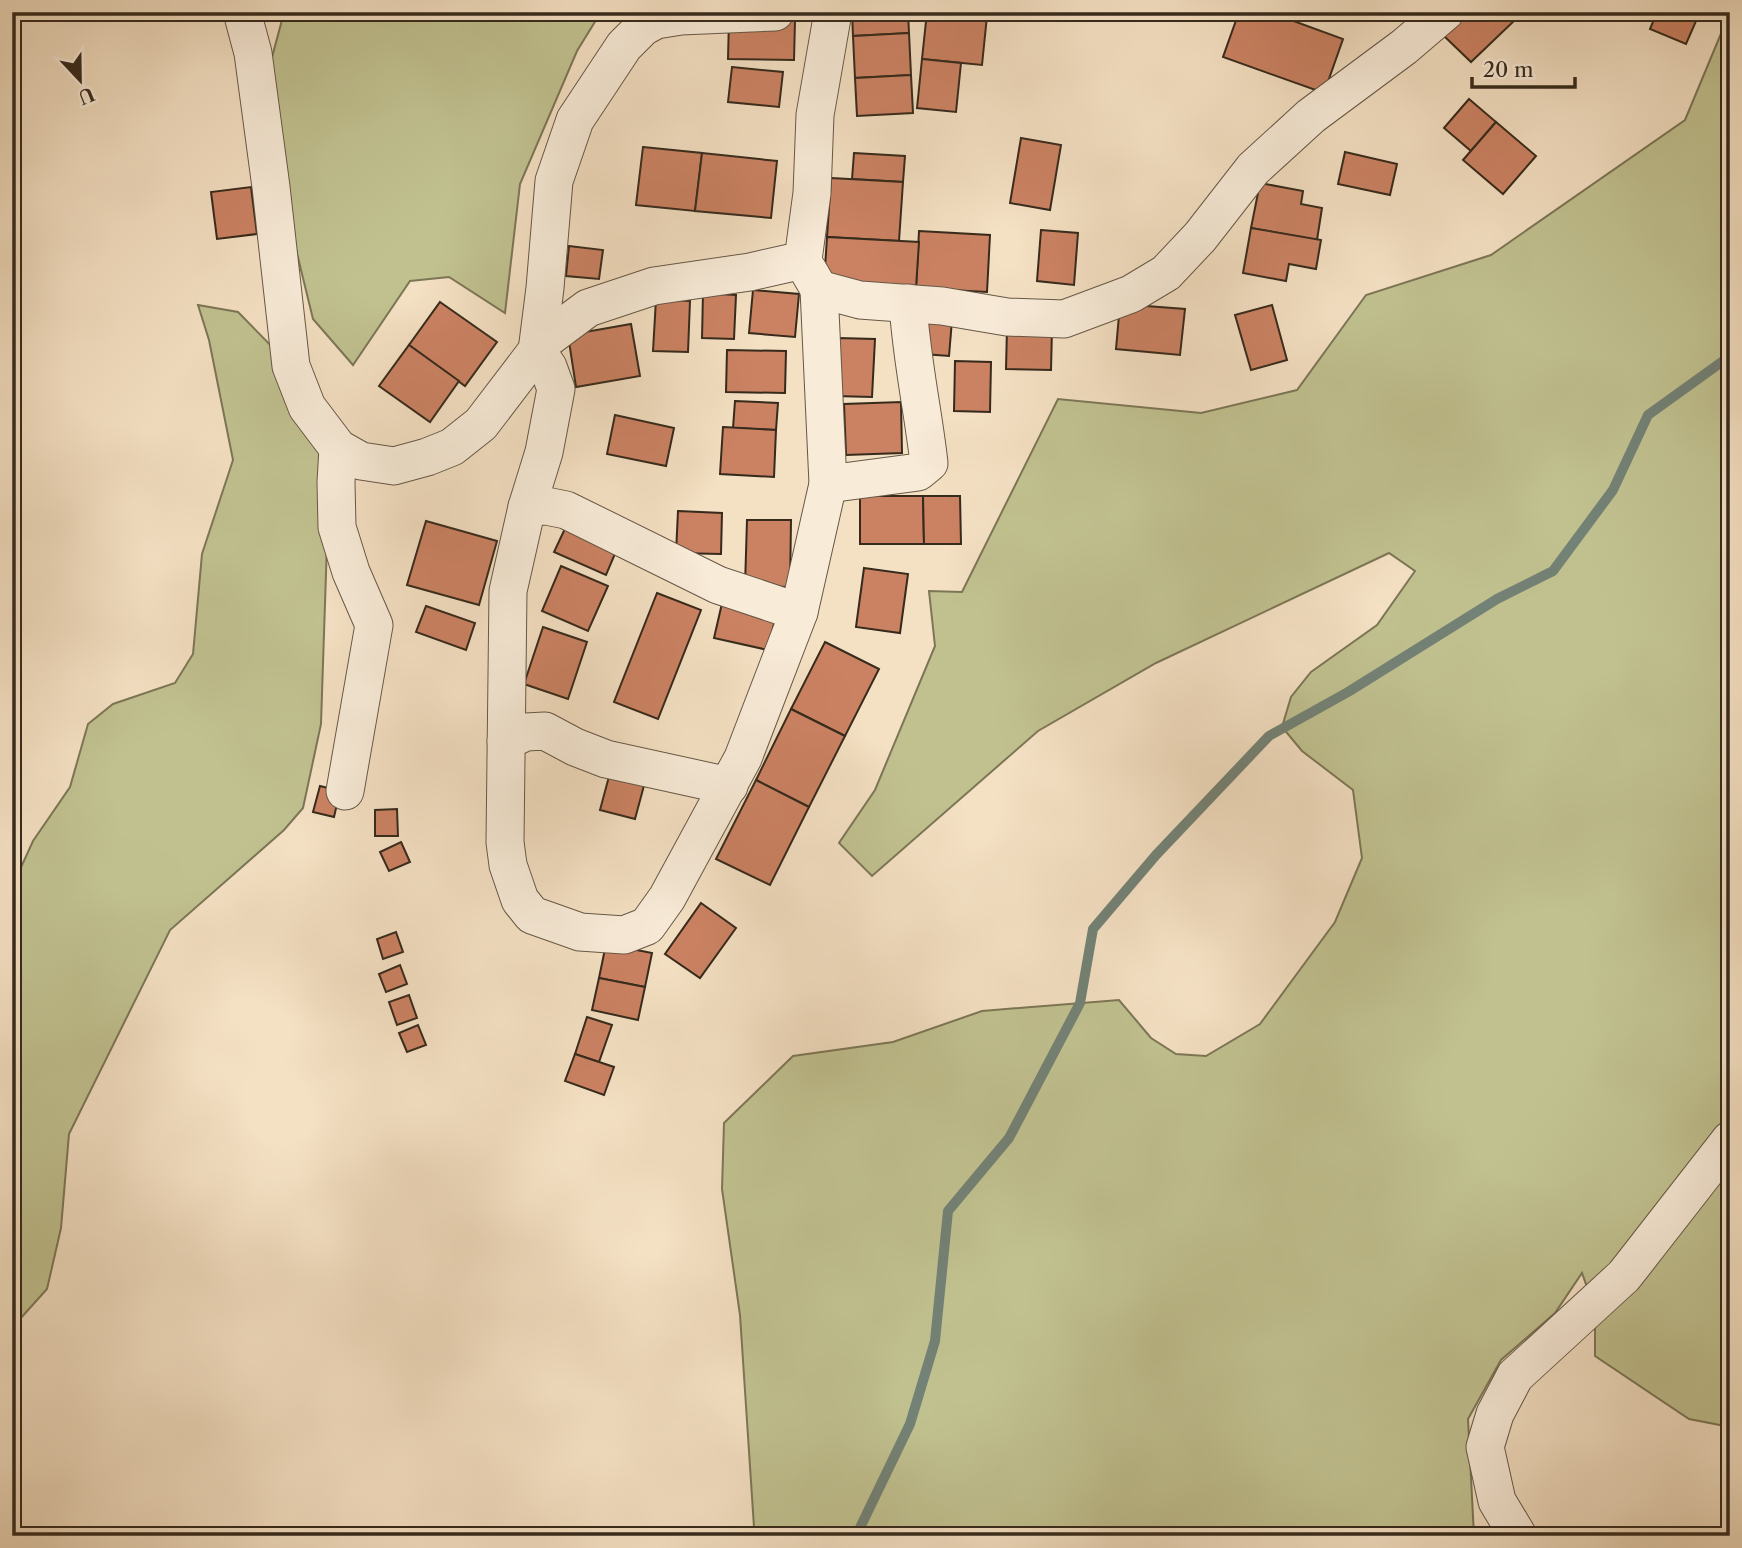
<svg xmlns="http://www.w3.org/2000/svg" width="1742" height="1548" viewBox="0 0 1742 1548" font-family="'Libre Caslon Text',serif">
<rect width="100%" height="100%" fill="#f4e0c3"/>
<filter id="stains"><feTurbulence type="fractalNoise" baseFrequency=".00286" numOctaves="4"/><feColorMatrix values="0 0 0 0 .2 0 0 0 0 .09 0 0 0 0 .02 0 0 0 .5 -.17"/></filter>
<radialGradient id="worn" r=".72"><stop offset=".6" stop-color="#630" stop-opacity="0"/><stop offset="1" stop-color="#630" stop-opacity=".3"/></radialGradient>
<g fill="#c1c190" stroke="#7c7656" stroke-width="2">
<polygon points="287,12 601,12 577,51 520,184 505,313 449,277 410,281 353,365 313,319 260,102 282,20"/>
<polygon points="1730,12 1730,1427 1689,1419 1595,1356 1595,1310 1582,1273 1555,1313 1501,1360 1468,1419 1474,1536 762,1536 754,1527 740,1315 722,1189 724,1123 793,1056 893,1042 982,1011 1119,1000 1151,1038 1176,1054 1206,1056 1260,1024 1335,922 1362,858 1353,790 1302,751 1282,727 1291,697 1311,672 1377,625 1415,571 1389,553 1156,663 1038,731 872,876 839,843 875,790 935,646 929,591 962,592 1058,399 1201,413 1297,390 1366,295 1491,255 1685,120"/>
<polygon points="198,305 238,312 289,364 326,433 327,543 321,724 303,808 284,830 170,930 69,1134 61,1228 47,1289 12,1328 12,887 33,841 70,787 88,724 113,704 175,683 193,654 202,554 233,460 209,340"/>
</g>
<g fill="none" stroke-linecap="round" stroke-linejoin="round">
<polyline stroke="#738276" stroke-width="10" points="856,1536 910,1424 935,1341 948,1211 1009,1138 1080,1003 1093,929 1156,855 1269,736 1348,692 1497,599 1553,571 1613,490 1648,415 1730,356"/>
</g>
<g fill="#cb8263" stroke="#362a1c" stroke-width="2">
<polygon points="852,12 908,12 909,33 853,36"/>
<polygon points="927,12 987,16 982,65 922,59"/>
<polygon points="1239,12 1269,12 1343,39 1324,93 1223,57"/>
<polygon points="1466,12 1509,12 1516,19 1471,62 1443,35"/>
<polygon points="1657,12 1700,12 1686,44 1650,29"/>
<polygon points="729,19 795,21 794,60 728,59"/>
<polygon points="909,33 911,75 855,78 853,36"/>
<polygon points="922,59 961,63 956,112 917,108"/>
<polygon points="732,67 783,72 779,107 728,102"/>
<polygon points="911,75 913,113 857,116 855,78"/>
<polygon points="1469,99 1496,122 1471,151 1444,128"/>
<polygon points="1496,122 1536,156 1503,194 1463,160"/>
<polygon points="1021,138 1061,145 1050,210 1010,203"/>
<polygon points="643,147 702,153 695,211 636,205"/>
<polygon points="1345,152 1397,164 1390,195 1338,184"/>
<polygon points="702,153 777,161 771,218 695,211"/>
<polygon points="854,153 905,156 903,182 852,179"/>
<polygon points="831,178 903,182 899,241 827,237"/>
<polygon points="1260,183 1303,191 1301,204 1322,208 1317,240 1251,228"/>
<polygon points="251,187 257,234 217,239 211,192"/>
<polygon points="1251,228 1321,240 1316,269 1289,264 1286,281 1243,273"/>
<polygon points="1041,230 1078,233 1074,285 1037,281"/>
<polygon points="919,231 990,235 987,292 916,288"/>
<polygon points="827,237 919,242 916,288 824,283"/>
<polygon points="569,246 603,250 599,279 566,276"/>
<polygon points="753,290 799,294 795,337 749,333"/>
<polygon points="703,293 736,295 734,339 702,338"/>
<polygon points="656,299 690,301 688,352 653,351"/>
<polygon points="440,302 497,342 465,386 409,345"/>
<polygon points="1120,304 1185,309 1180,355 1116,349"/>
<polygon points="1272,305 1287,360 1251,370 1235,315"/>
<polygon points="925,319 952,320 949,356 923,354"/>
<polygon points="631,324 640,376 576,387 568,335"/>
<polygon points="1007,328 1052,329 1051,370 1006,369"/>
<polygon points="838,338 875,339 872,397 835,396"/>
<polygon points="409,345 459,381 430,422 379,386"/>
<polygon points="727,350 786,351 785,393 726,392"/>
<polygon points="955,361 991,362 990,412 954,411"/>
<polygon points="735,401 778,403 776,430 733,428"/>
<polygon points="901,402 902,453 846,455 844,404"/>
<polygon points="615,415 674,428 666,466 607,454"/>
<polygon points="723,427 776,430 774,477 720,474"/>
<polygon points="860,496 923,496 924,544 860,544"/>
<polygon points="923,496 960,496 961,544 924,544"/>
<polygon points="678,511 722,513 721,554 676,553"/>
<polygon points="569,520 620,542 606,575 554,552"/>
<polygon points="747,520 791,520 790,587 745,586"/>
<polygon points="426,521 497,541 479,605 407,585"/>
<polygon points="561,566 608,586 588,631 542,611"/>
<polygon points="864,568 908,574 900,633 856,627"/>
<polygon points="657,593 701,610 658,719 614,702"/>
<polygon points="723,599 777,611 768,650 714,638"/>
<polygon points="426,606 475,623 466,650 416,632"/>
<polygon points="543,627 587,642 568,699 524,684"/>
<polygon points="825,642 879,669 845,736 791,709"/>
<polygon points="791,709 845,736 809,807 756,780"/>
<polygon points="611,769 646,778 635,819 600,810"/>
<polygon points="756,780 809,807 770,885 716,859"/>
<polygon points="320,786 340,791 334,817 313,812"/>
<polygon points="397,809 398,836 375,836 375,810"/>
<polygon points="401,842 410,862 389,871 380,852"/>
<polygon points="701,903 736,928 700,978 665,954"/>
<polygon points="396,932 403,952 383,959 377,939"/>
<polygon points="606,944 652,953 645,987 599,978"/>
<polygon points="400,965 407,984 386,992 379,974"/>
<polygon points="599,978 645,987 638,1020 592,1010"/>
<polygon points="409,995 417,1018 397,1025 389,1002"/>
<polygon points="587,1017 612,1025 599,1062 575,1054"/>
<polygon points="418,1025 426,1045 407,1052 399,1033"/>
<polygon points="575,1054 614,1067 604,1095 565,1081"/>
</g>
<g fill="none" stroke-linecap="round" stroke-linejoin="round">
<g stroke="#665846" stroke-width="39">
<g id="minor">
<polyline points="242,12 253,53 271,187 291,366 307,407 338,448 361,461 394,466 427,457 452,447 481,424 545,340 588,308 654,286 750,272 803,260 812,193 815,115 833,12"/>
<polyline points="775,12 681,16 656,20 643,27 624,46 575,120 554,181 545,288 537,351 548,367 556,389 544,452 527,507 508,591 505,842 508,865 520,900 532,915 580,932 624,935 647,926 667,898 743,758 799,612 828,484 819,289"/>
<polyline points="808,270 819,289 860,300 942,306 1007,317 1064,319 1131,294 1166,273 1200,237 1253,169 1311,116 1404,47 1445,12"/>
<polyline points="338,448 336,482 337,527 351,572 374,625 345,791"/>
<path d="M828,484L911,473L918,472L929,463C923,410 911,357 908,303"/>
<polyline points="527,507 546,506 566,510 718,585 799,612"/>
<polyline points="506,741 526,732 545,731 575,747 606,759 729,786"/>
<polyline points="1518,1536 1497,1501 1485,1447 1495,1414 1515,1376 1624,1276 1730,1140"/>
</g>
</g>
<use href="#minor" stroke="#f8ebd8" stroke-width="37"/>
</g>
<rect width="1742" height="1548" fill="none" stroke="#f4e0c3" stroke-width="42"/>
<rect x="14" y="14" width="1714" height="1520" fill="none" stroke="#362a1c" stroke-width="3.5"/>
<rect x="21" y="21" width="1700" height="1506" fill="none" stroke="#362a1c" stroke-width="2"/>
<g transform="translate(80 80) rotate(158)" stroke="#f8ebd8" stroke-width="5" paint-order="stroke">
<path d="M0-5L12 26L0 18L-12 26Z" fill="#362a1c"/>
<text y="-10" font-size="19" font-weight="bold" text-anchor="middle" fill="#362a1c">U</text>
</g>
<path d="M1472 77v10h103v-10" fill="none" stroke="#362a1c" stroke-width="3.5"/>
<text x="1483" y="77" font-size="21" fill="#362a1c" stroke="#f8ebd8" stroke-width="5" paint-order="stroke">20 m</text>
<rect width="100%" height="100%" filter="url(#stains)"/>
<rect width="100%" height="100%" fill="url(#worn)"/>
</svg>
